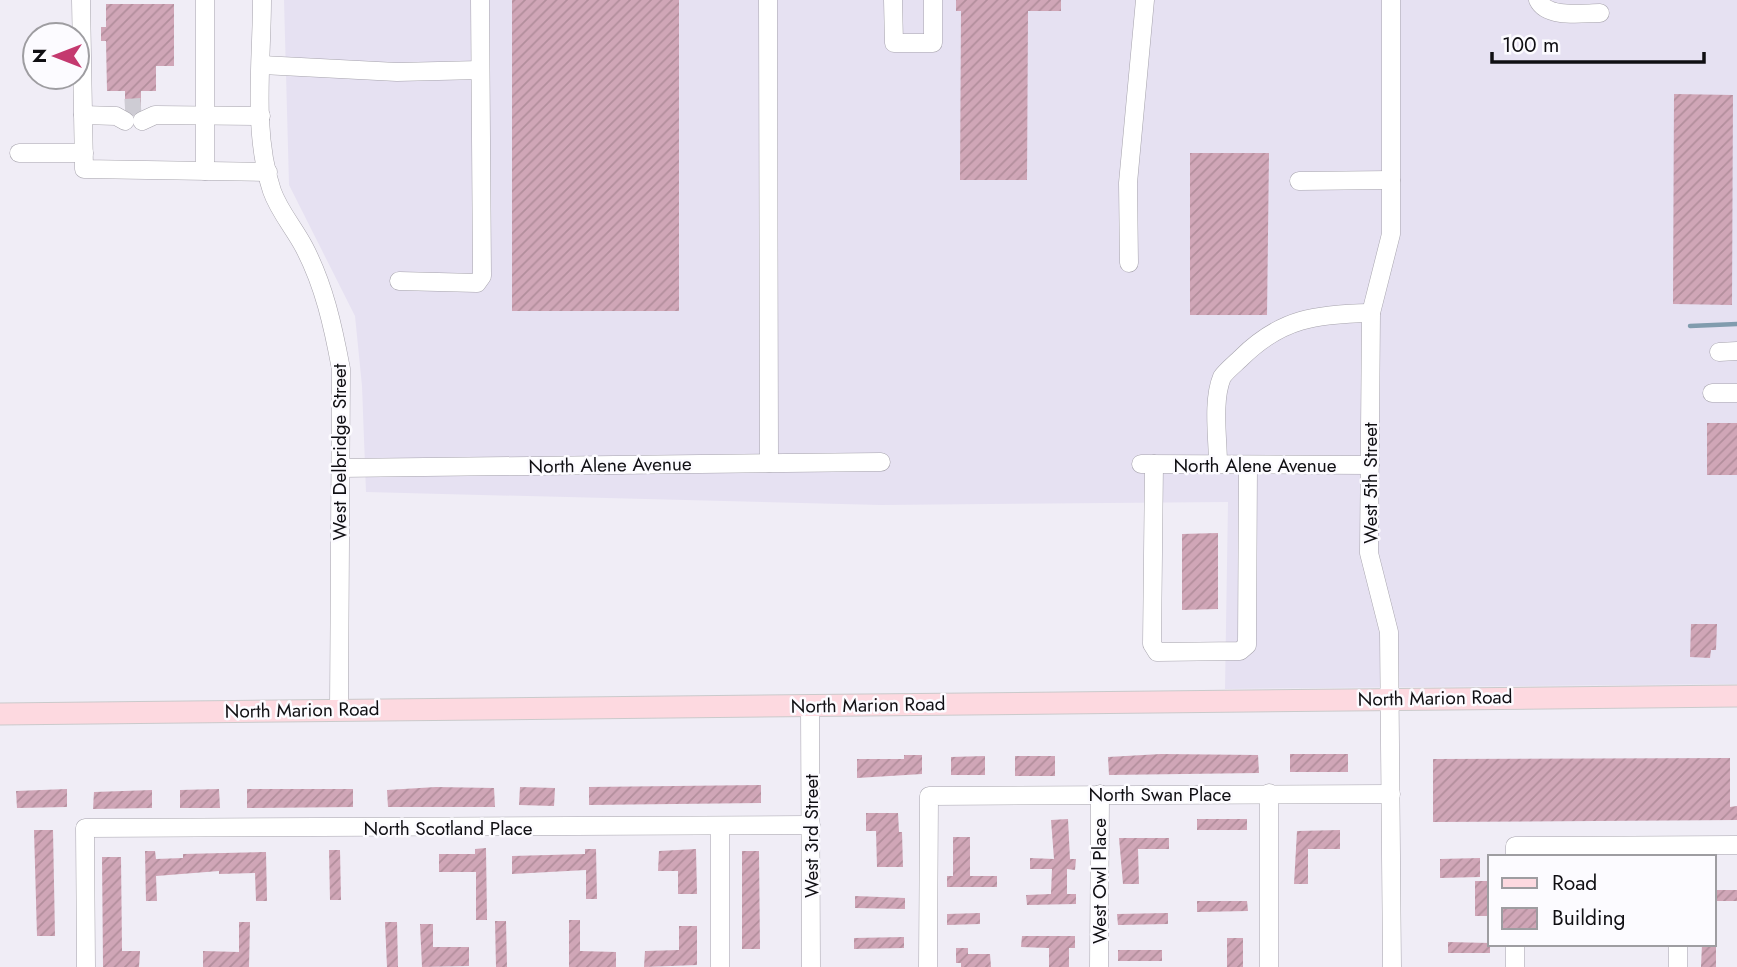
<svg xmlns="http://www.w3.org/2000/svg" width="1737" height="967" viewBox="0 0 1737 967" font-family="Jost,sans-serif">
<defs>
<pattern id="building-hatch" width="6" height="6" patternUnits="userSpaceOnUse" patternTransform="scale(1.75)"><rect width="6" height="6" fill="#d0a6b7"/><path d="M-1 1l2-2M0 6l6-6M5 7l2-2" fill="none" stroke="#b28e9c"/></pattern>
</defs>
<rect width="100%" height="100%" fill="#f0edf6"/>
<polygon fill="#e6e1f2" points="284,0 1737,0 1737,684 1225,689 1228,502 881,505 366,492 362,386 355,316 289,185"/>
<g fill="none" stroke-linecap="round" stroke-linejoin="round">
<polyline stroke="#819cae" stroke-width="4.5" points="1690,326 1737,324"/>
</g>
<g fill="url(#building-hatch)">
<rect x="512" y="0" width="167" height="311"/>
<polygon points="956,0 1061,0 1061,11 1028,11 1027,180 960,180 961,11 956,11"/>
<polygon points="106,4 174,4 174,66 156,66 156,91 141,91 141,109 133,114 125,108 125,91 107,91 106,41 101,41 101,27 106,27"/>
<polygon points="1674,94 1733,95 1732,305 1673,304"/>
<polygon points="1190,153 1269,153 1267,315 1190,315"/>
<rect x="1707" y="423" width="30" height="52"/>
<polygon points="1218,533 1218,609 1182,610 1182,534"/>
<polygon points="1691,624 1717,624 1716,650 1711,650 1710,658 1690,657"/>
<polygon points="1161,754 1258,755 1259,773 1109,775 1108,757"/>
<rect x="1290" y="754" width="58" height="18"/>
<polygon points="904,755 922,755 922,774 857,778 857,759 904,759"/>
<polygon points="985,756 985,775 951,775 951,757"/>
<rect x="1015" y="756" width="40" height="20"/>
<polygon points="1730,758 1730,807 1737,806 1737,820 1433,822 1433,759"/>
<polygon points="761,785 761,803 589,805 589,787"/>
<polygon points="436,787 494,788 495,807 388,807 387,790"/>
<polygon points="520,787 555,788 554,806 519,805"/>
<polygon points="67,789 67,807 17,808 16,791"/>
<polygon points="219,789 220,808 180,808 180,790"/>
<polygon points="247,789 353,789 353,807 247,808"/>
<polygon points="152,790 152,808 93,809 94,792"/>
<polygon points="866,813 898,813 899,832 902,832 903,867 877,867 876,831 866,831"/>
<polygon points="1068,819 1070,859 1076,859 1075,870 1067,869 1067,894 1076,894 1076,904 1027,905 1026,895 1051,894 1052,869 1030,869 1030,858 1054,859 1051,820"/>
<rect x="1197" y="819" width="50" height="11"/>
<polygon points="34,830 53,830 55,936 37,936"/>
<polygon points="1340,830 1340,849 1308,849 1308,884 1294,884 1297,831"/>
<polygon points="953,837 970,837 970,876 997,876 997,887 947,887 947,876 953,876"/>
<polygon points="1119,838 1169,838 1169,849 1138,849 1139,884 1123,884"/>
<polygon points="486,848 487,920 476,920 476,872 439,872 439,854 475,854 475,849"/>
<polygon points="585,849 596,849 597,899 586,899 586,870 512,874 512,856 585,854"/>
<polygon points="696,849 697,894 678,894 678,871 658,871 659,851"/>
<polygon points="329,850 340,850 341,900 330,900"/>
<polygon points="145,851 155,851 156,859 183,858 183,854 266,852 267,901 256,901 255,873 219,874 219,871 156,876 157,901 146,901"/>
<polygon points="742,851 759,851 760,949 742,949"/>
<polygon points="102,857 121,857 122,951 140,951 139,967 103,967"/>
<polygon points="1480,858 1480,877 1440,878 1440,859"/>
<rect x="1475" y="881" width="15" height="35"/>
<rect x="1714" y="890" width="23" height="11"/>
<polygon points="855,896 905,898 905,909 855,908"/>
<polygon points="1197,901 1247,901 1248,911 1197,912"/>
<polygon points="980,913 980,924 947,925 947,914"/>
<polygon points="1168,913 1168,924 1118,925 1117,914"/>
<polygon points="569,920 580,920 580,951 616,952 616,967 569,967"/>
<polygon points="495,921 506,921 507,967 496,967"/>
<polygon points="239,922 250,922 249,967 203,967 203,951 239,952"/>
<polygon points="385,922 397,922 398,967 387,967"/>
<polygon points="420,924 433,924 433,947 469,947 469,966 422,967"/>
<polygon points="679,926 697,926 697,965 644,967 645,951 679,950"/>
<polygon points="1022,936 1075,936 1075,948 1069,948 1069,967 1049,967 1049,948 1021,947"/>
<polygon points="904,937 904,948 854,949 854,938"/>
<rect x="1227" y="938" width="16" height="29"/>
<polygon points="1448,942 1490,943 1490,953 1448,953"/>
<polygon points="1702,944 1716,944 1716,967 1701,967"/>
<polygon points="956,948 968,948 968,954 990,954 991,967 961,967 961,963 956,963"/>
<rect x="1118" y="950" width="44" height="11"/>
</g>
<g fill="none" stroke-linecap="round" stroke-linejoin="round">
<polyline stroke="#ceccd4" stroke-width="18" stroke-dasharray="18 9" stroke-linecap="butt" points="125,108 141,107"/>
<g stroke="#a6a3ac" stroke-width="19">
<g id="minor">
<polyline points="81,0 84,169 268,172"/>
<polyline points="205,0 205,171"/>
<path d="M262,0C262,61 252,132 272,191C279,211 294,228 304,247C324,285 333,326 341,369L339,710"/>
<polyline points="768,0 769,463"/>
<polyline points="893,0 894,43 933,43 933,0"/>
<polyline points="1391,0 1391,234 1371,313 1369,553 1389,632 1392,967"/>
<path d="M1538,0C1547,19 1583,13 1600,13"/>
<polyline points="262,65 397,72 480,70"/>
<polyline points="83,115 116,116 125,121"/>
<polyline points="142,121 155,115 261,116"/>
<polyline points="19,153 84,153"/>
<polyline points="1299,181 1391,180"/>
<polyline points="1129,263 1128,183 1145,0"/>
<polyline points="399,281 477,283 482,276 480,0"/>
<polyline points="1719,352 1737,351"/>
<polyline points="1712,393 1737,393"/>
<polyline points="1141,464 1370,465"/>
<polyline points="1154,464 1152,644 1157,652 1240,651 1247,645 1248,465"/>
<path d="M1218,464C1218,439 1212,401 1222,377C1226,371 1236,363 1241,358C1281,318 1317,314 1371,313"/>
<polyline points="340,468 881,462"/>
<polyline points="810,706 811,967"/>
<polyline points="1269,793 1269,967"/>
<polyline points="720,826 720,967"/>
<polyline points="1515,857 1515,846 1737,845"/>
<polyline points="1515,944 1515,967"/>
<polyline points="1678,944 1678,967"/>
<polyline points="86,967 85,828 811,825"/>
<polyline points="928,967 929,796 1391,794"/>
<polyline points="1099,967 1100,794"/>
</g>
</g>
<g stroke="#cacacb" stroke-width="23">
<polyline id="major" points="0,714 1737,696"/>
</g>
<use href="#minor" stroke="#fff" stroke-width="18"/>
<use href="#major" stroke="#fdd9e0" stroke-width="21"/>
</g>
<g text-anchor="middle" dominant-baseline="central" stroke-width="5" stroke-linejoin="round" paint-order="stroke">
<g font-size="19" fill="#100f13" stroke="#fcfbff">
<text transform="translate(339 452) rotate(-90)">West Delbridge Street</text>
<text transform="translate(610 465) rotate(-1)">North Alene Avenue</text>
<text x="1255" y="465">North Alene Avenue</text>
<text transform="translate(1370 483) rotate(-90)">West 5th Street</text>
<text transform="translate(1435 698) rotate(-1)">North Marion Road</text>
<text transform="translate(868 705) rotate(-1)">North Marion Road</text>
<text transform="translate(302 710) rotate(-1)">North Marion Road</text>
<text x="1160" y="794">North Swan Place</text>
<text x="448" y="828">North Scotland Place</text>
<text transform="translate(811 836) rotate(-90)">West 3rd Street</text>
<text transform="translate(1099 881) rotate(-90)">West Owl Place</text>
</g>
</g>
<rect x="1488" y="855" width="228" height="91" fill="#fcfbff" stroke="#9e9da1" stroke-width="2"/>
<rect x="1502" y="878" width="35" height="10" fill="#fdd9e0" stroke="#9e9da1" stroke-width="2"/>
<text x="1552" y="890" font-size="21" fill="#100f13">Road</text>
<rect x="1502" y="908" width="35" height="21" fill="url(#building-hatch)" stroke="#9e9da1" stroke-width="2"/>
<text x="1552" y="925" font-size="21" fill="#100f13">Building</text>
<g transform="translate(56 56) rotate(270)"><circle r="33" fill="#fcfbff" stroke="#9e9da1" stroke-width="2"/>
<path d="M0-5L12 26L0 18L-12 26Z" fill="#c4396f"/>
<text y="-10" font-size="19" font-weight="bold" text-anchor="middle" fill="#100f13">N</text>
</g>
<path d="M1492 52v10h212v-10" fill="none" stroke="#100f13" stroke-width="3.5"/>
<text x="1502" y="52" font-size="21" fill="#100f13" stroke="#fcfbff" stroke-width="5" paint-order="stroke">100 m</text>
</svg>
